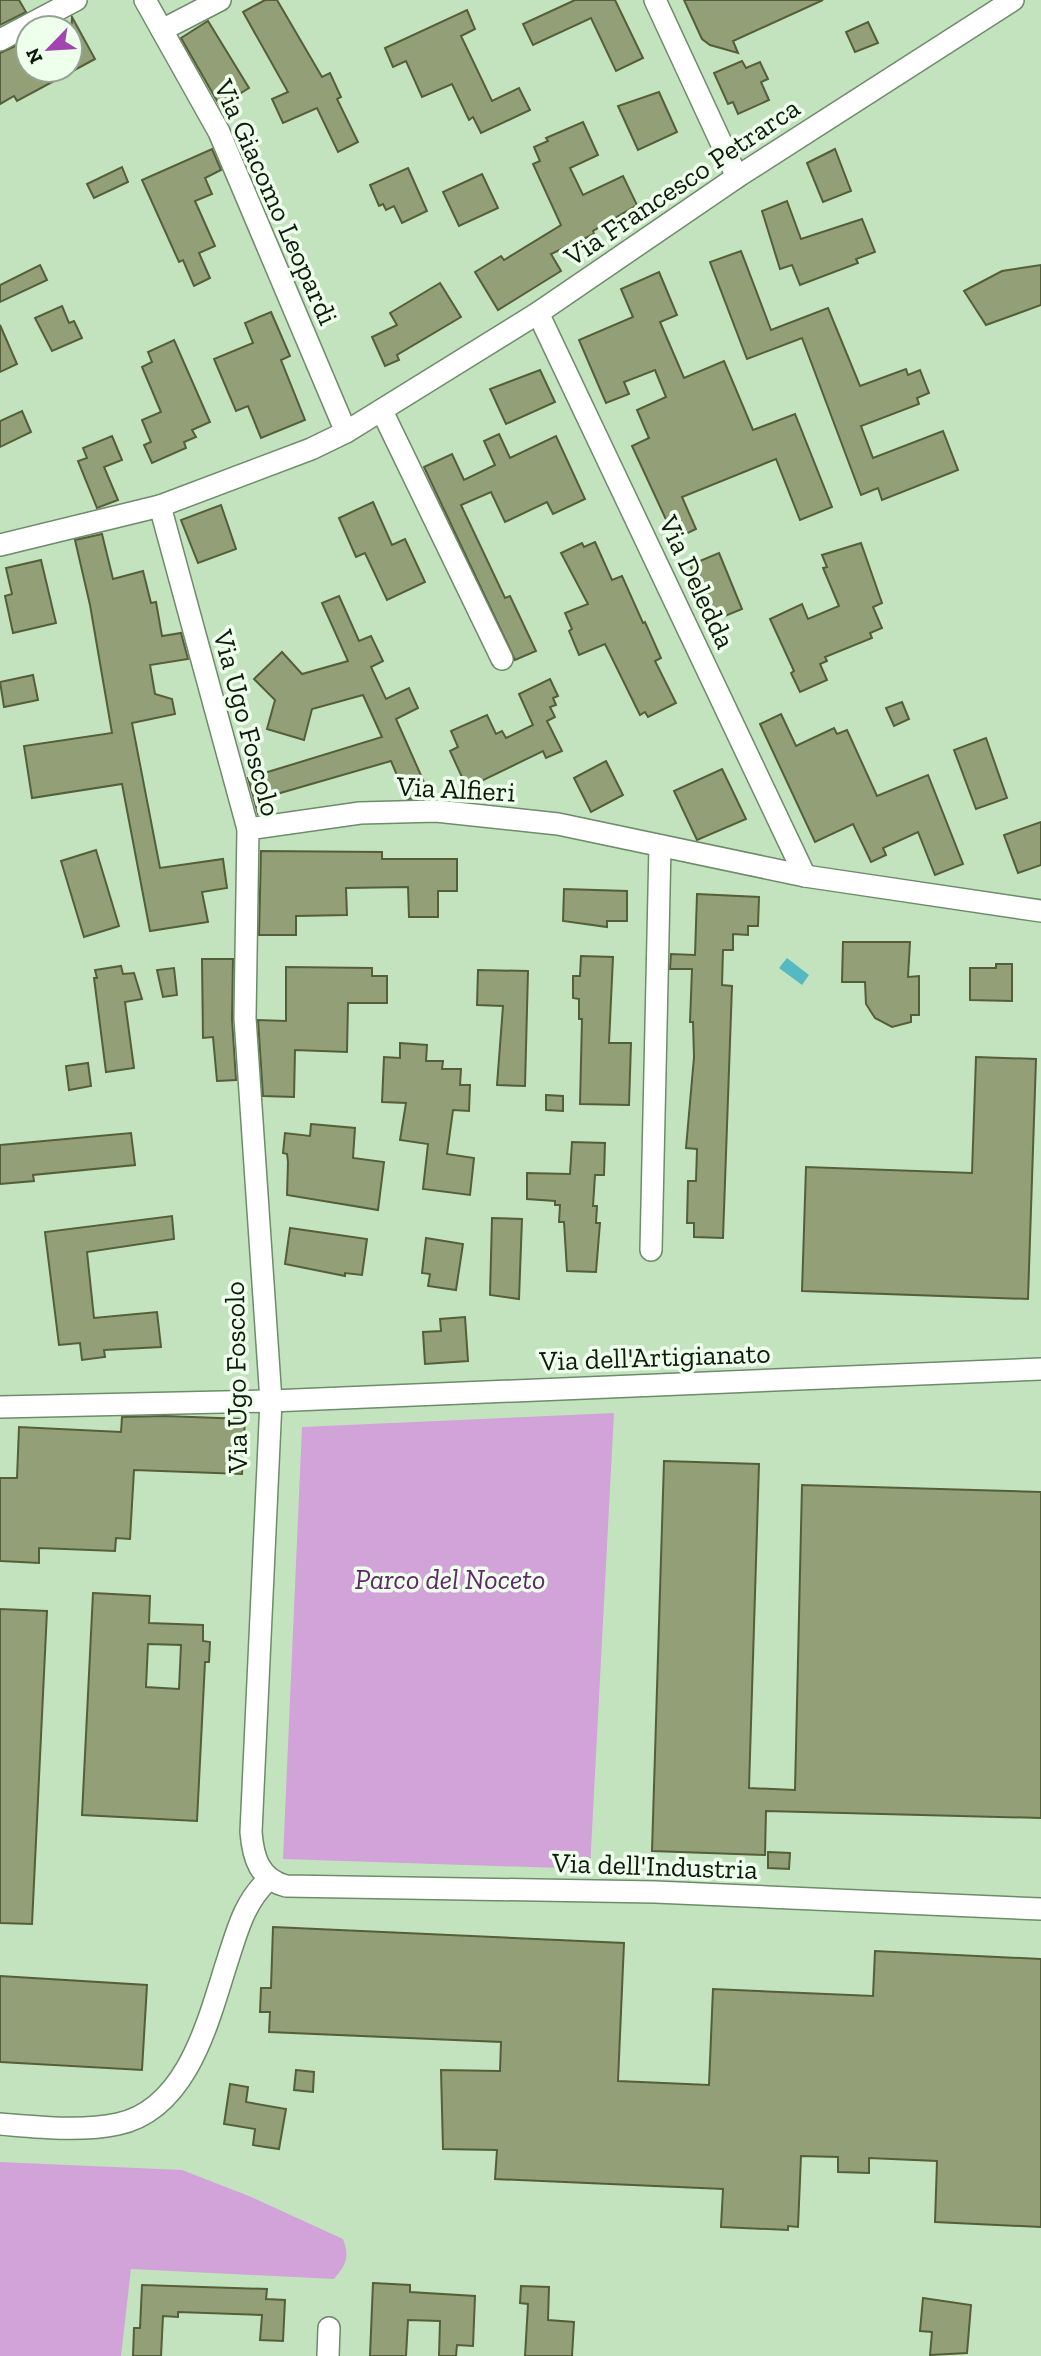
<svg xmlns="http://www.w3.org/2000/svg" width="1041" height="2356" viewBox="0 0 1041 2356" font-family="'Zilla Slab',serif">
<rect width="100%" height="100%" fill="#c3e3bf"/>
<g fill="#d2a3d9">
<polygon points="614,1413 590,1869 283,1859 302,1427"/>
<path d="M0,2162L182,2170L249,2196L343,2239C350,2257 346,2265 334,2279L131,2269L121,2356H0Z"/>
</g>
<polygon fill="#55b9c1" points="787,958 809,975 802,985 779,968"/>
<g fill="#939f77" stroke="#545f39" stroke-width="2" fill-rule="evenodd">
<polygon points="0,0 19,0 26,12 0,25"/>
<polygon points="265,0 277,0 322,77 330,73 341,97 337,99 358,142 338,152 317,108 283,123 272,99 288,92 243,12"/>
<polygon points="575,0 615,0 643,58 616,71 591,18 533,45 523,24"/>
<polygon points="684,0 823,0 733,41 738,53 710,45 702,39"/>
<polygon points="467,10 475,29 461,36 492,101 519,88 530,110 481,133 473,117 469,120 452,84 422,97 406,61 393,67 385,48"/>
<polygon points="72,17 95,59 17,101 14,96 0,104 0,53 28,40 28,70 70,70"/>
<polygon points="208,21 249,88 220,106 181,38"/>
<polygon points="868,22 878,43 855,52 846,32"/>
<polygon points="742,61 746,68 760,62 768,79 761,82 769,100 738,114 733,102 728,104 714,73"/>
<polygon points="659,92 677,132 638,150 618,106"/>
<polygon points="583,122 598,155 570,168 583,195 623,176 637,205 593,231 594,234 551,254 561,271 498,310 475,272 501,256 504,260 561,225 533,164 540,161 534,147 548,141 546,138"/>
<polygon points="212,149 221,170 205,178 212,194 195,201 215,246 199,253 210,278 194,286 183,260 179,262 142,180"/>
<polygon points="835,149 851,191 823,202 807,163"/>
<polygon points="122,167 128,182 94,198 87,184"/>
<polygon points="408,168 427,211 402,223 394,206 386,210 383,204 379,206 370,185"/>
<polygon points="482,174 498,208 459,226 443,192"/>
<polygon points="787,201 801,239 862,219 875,252 856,259 858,263 800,285 792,265 780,269 762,211"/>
<polygon points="741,251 771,330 828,308 860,386 906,369 908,375 920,370 929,393 917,398 919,404 861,426 873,458 943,431 958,470 882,500 878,488 861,495 802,338 747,359 710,262"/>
<polygon points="40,265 47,280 0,302 0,285"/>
<polygon points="1041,265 1041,305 986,325 964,291 1002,271"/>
<polygon points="659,272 677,315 660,322 684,378 724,361 753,430 795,414 832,507 800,520 776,459 682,497 696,529 675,539 632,446 649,438 637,410 666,397 655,370 624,382 629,394 606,403 579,340 633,317 621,289"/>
<polygon points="440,283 461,317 397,355 399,360 385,366 372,337 397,325 390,313"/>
<polygon points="62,306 69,323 74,321 82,338 52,351 35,318"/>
<polygon points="271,312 290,356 281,360 305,420 261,438 248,406 236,411 214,359 253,343 245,323"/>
<polygon points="0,325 17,364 0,372"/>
<polygon points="174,340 210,422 192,430 196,437 184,442 186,448 152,463 144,445 151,442 142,420 161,412 142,367 152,362 148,352"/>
<polygon points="540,370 555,402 506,424 490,389"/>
<polygon points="22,411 31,432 0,447 0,421"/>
<polygon points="499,434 510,458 556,436 585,499 553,514 547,502 505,522 491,492 461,505 505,598 510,596 536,651 515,660 424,467 452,454 464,480 495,465 484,441"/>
<polygon points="112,436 122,460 104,467 118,500 97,508 78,461 87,458 83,448"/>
<polygon points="373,502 392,545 405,539 425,582 387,600 365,553 356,557 339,518"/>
<polygon points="221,505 236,549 198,563 181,520"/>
<polygon points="102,534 113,579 143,571 151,603 156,602 162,636 181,633 188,659 150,665 155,694 172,699 175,714 132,723 160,868 223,859 227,888 202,892 208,922 150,931 122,784 32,798 24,746 112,733 90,605 75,540"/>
<polygon points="595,542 612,580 622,576 643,623 645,622 661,658 655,661 676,703 648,717 645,712 640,715 605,644 579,655 569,631 572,629 565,613 588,604 561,553 582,543 584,547"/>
<polygon points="861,543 882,603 873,607 882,628 870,633 872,638 825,657 827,661 820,664 827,680 800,692 791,673 794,671 770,619 802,604 808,619 839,606 823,568 827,567 822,555"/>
<polygon points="719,553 742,609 713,621 690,565"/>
<polygon points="41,560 56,623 13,633 5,596 12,594 6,568"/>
<polygon points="339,596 359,641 371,636 383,661 371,667 386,699 409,688 418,708 396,719 431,798 407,799 391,761 270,796 275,812 258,814 248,778 382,737 363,695 312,709 304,740 267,729 275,700 254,679 282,652 302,674 348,661 322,603"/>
<polygon points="33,675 38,700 4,707 0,682"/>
<polygon points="550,679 558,696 553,698 556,705 550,707 555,717 547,721 562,751 546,758 543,751 467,788 450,751 458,747 451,731 487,715 496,734 502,731 506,738 533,725 519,694"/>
<polygon points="902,702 909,719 894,726 886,708"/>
<polygon points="781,714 796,746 834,728 837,734 847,730 877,796 928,775 963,864 935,875 918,832 883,848 886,855 871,862 853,824 815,842 760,724"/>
<polygon points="986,738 1007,798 976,809 954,750"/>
<polygon points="606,761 623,795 591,812 574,778"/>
<polygon points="722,769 746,819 697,840 674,791"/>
<polygon points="1041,822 1041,865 1018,873 1004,835"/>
<polygon points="96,850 119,926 84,937 61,861"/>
<polygon points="261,851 382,852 382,859 457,859 457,891 438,891 438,917 409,917 408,887 346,888 347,915 296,916 296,935 259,935"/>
<polygon points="564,889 627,891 627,921 607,921 607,927 563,921"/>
<polygon points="697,894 759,897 758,926 748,926 748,935 733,934 733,950 723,950 722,985 732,986 723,1238 694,1237 694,1223 687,1223 688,1181 696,1181 697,1149 686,1148 694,1057 693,1022 690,1022 692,969 670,969 671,954 695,955"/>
<polygon points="843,942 910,942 908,977 919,976 919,1015 911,1015 911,1022 892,1027 875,1018 866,1004 865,982 842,982"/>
<polygon points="581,956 613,957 609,1043 631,1043 629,1105 580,1104 582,1019 579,1019 579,999 573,998 573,976 580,976"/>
<polygon points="202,959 233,959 232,1019 236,1080 217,1081 213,1037 203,1038"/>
<polygon points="996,964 1012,964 1012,1001 970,1000 970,968 996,968"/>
<polygon points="121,966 123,974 134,973 142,999 125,1002 134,1068 106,1072 94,978 97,978 95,970"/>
<polygon points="286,967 372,968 372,976 387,976 387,1003 348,1003 347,1052 295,1050 294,1097 263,1096 258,1020 286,1021"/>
<polygon points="174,968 177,995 163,997 157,970"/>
<polygon points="478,970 528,971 525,1086 497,1085 503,1006 477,1005"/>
<polygon points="400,1043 427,1045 426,1061 443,1061 442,1069 461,1069 460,1085 470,1085 469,1111 453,1110 447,1154 474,1158 470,1195 423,1189 428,1144 400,1140 406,1103 382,1102 384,1057 400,1058"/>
<polygon points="976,1057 1036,1059 1028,1299 802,1291 806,1167 972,1173"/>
<polygon points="88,1063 91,1086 69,1090 66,1066"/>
<polygon points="546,1095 563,1096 563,1111 546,1110"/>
<polygon points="311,1124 355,1128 353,1158 384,1162 378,1210 287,1195 288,1162 287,1154 283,1153 285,1133 310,1136"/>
<polygon points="131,1133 135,1165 33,1175 34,1181 0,1184 0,1145"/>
<polygon points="572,1142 605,1143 604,1175 595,1175 593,1206 597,1206 596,1223 600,1223 596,1272 567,1271 564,1222 559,1222 560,1205 555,1205 555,1201 527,1199 527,1173 570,1174"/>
<polygon points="172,1216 174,1239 87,1252 94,1318 157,1312 161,1347 104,1350 105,1357 82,1360 80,1343 59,1345 45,1232"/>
<polygon points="492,1218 522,1219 519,1299 490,1295"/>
<polygon points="290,1228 367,1239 362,1275 345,1273 345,1276 285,1264"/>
<polygon points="426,1238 463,1244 456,1290 428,1286 430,1274 422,1273"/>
<polygon points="465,1317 468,1361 425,1364 423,1332 441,1331 440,1319"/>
<polygon points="165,1416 245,1419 242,1474 134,1470 130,1539 116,1538 115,1551 39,1548 39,1563 0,1561 0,1478 17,1478 19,1427 121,1432 122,1417"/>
<polygon points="664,1461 759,1464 749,1788 795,1790 802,1485 1041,1492 1041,1818 766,1811 765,1855 652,1851"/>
<path d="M93,1593L150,1596L149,1623L203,1625V1641L210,1642L209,1662H205L197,1821L82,1815ZM148,1644L181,1645L179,1689L146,1687Z"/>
<polygon points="0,1609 47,1611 32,1924 0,1923"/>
<polygon points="768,1852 790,1853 789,1869 768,1868"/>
<polygon points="273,1927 624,1943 618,2081 709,2085 713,1989 873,1996 875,1951 1041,1959 1041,2227 935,2222 937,2161 869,2158 869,2173 838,2172 838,2157 801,2156 798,2227 788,2226 788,2230 721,2227 723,2189 495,2179 497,2150 443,2149 441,2070 500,2071 501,2042 269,2032 270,2012 260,2012 261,1988 271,1988"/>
<polygon points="0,1976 147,1985 142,2070 0,2062"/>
<polygon points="296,2070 314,2072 313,2092 294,2090"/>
<polygon points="230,2084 248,2087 246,2102 286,2109 279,2149 253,2145 255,2129 224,2124"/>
<polygon points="373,2283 410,2285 410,2292 475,2296 473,2346 457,2345 456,2356 439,2356 440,2321 408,2320 406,2356 370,2356"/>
<polygon points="142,2285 267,2289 266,2299 285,2300 283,2341 260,2340 262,2315 178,2312 178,2317 163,2316 161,2356 133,2356 134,2328 140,2328"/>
<polygon points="521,2286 549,2287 548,2320 574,2322 572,2356 525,2356 528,2304 520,2303"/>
<polygon points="923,2298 971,2305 967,2353 930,2355 932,2332 920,2331"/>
</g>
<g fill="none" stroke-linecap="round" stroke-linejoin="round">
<g stroke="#6e8b6a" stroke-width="24">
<g id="minor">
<polyline points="145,0 219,132 346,432"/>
<polyline points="655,0 737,177"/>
<polyline points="162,30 220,0"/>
<polyline points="0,40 76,0"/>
<polyline points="538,313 805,876"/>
<polyline points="382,411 502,659"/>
<path d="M160,506L248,829L245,1018L271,1401L251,1832C253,1857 259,1879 286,1886L655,1892L1041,1909"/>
<polyline points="0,545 160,506 311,449 346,432 538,313 737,177 1013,0"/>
<polyline points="248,829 360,813 436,811 558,824 805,876 1041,911"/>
<polyline points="651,1250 660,846"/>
<polyline points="0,1407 271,1401 1041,1369"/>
<path d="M0,2124C37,2127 81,2132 118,2124C189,2109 209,2017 228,1959C238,1928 245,1901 269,1879"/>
<polyline points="328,2356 329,2328"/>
</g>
</g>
<use href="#minor" stroke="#fff" stroke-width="21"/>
</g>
<g text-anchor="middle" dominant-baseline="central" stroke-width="7" stroke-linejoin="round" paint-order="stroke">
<g font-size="28" fill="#0e1a0d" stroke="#eeffec">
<text transform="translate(682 182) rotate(-34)">Via Francesco Petrarca</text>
<text transform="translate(276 202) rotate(66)">Via Giacomo Leopardi</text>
<text transform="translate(697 582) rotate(65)">Via Deledda</text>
<text transform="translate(247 723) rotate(75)">Via Ugo Foscolo</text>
<text transform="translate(456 789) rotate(3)">Via Alfieri</text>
<text transform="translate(655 1357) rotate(-2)">Via dell'Artigianato</text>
<text transform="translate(236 1377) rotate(-91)">Via Ugo Foscolo</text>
<text transform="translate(655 1866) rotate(2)">Via dell'Industria</text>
</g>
<g font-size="28" font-style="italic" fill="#61276a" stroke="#eeffec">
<text x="450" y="1579">Parco del Noceto</text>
</g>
</g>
<g transform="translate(49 49) rotate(245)"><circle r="33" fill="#eeffec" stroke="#94a393" stroke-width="2"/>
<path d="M0-5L12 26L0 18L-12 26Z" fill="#a145af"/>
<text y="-10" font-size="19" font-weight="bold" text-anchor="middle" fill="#0e1a0d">N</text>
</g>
</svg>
